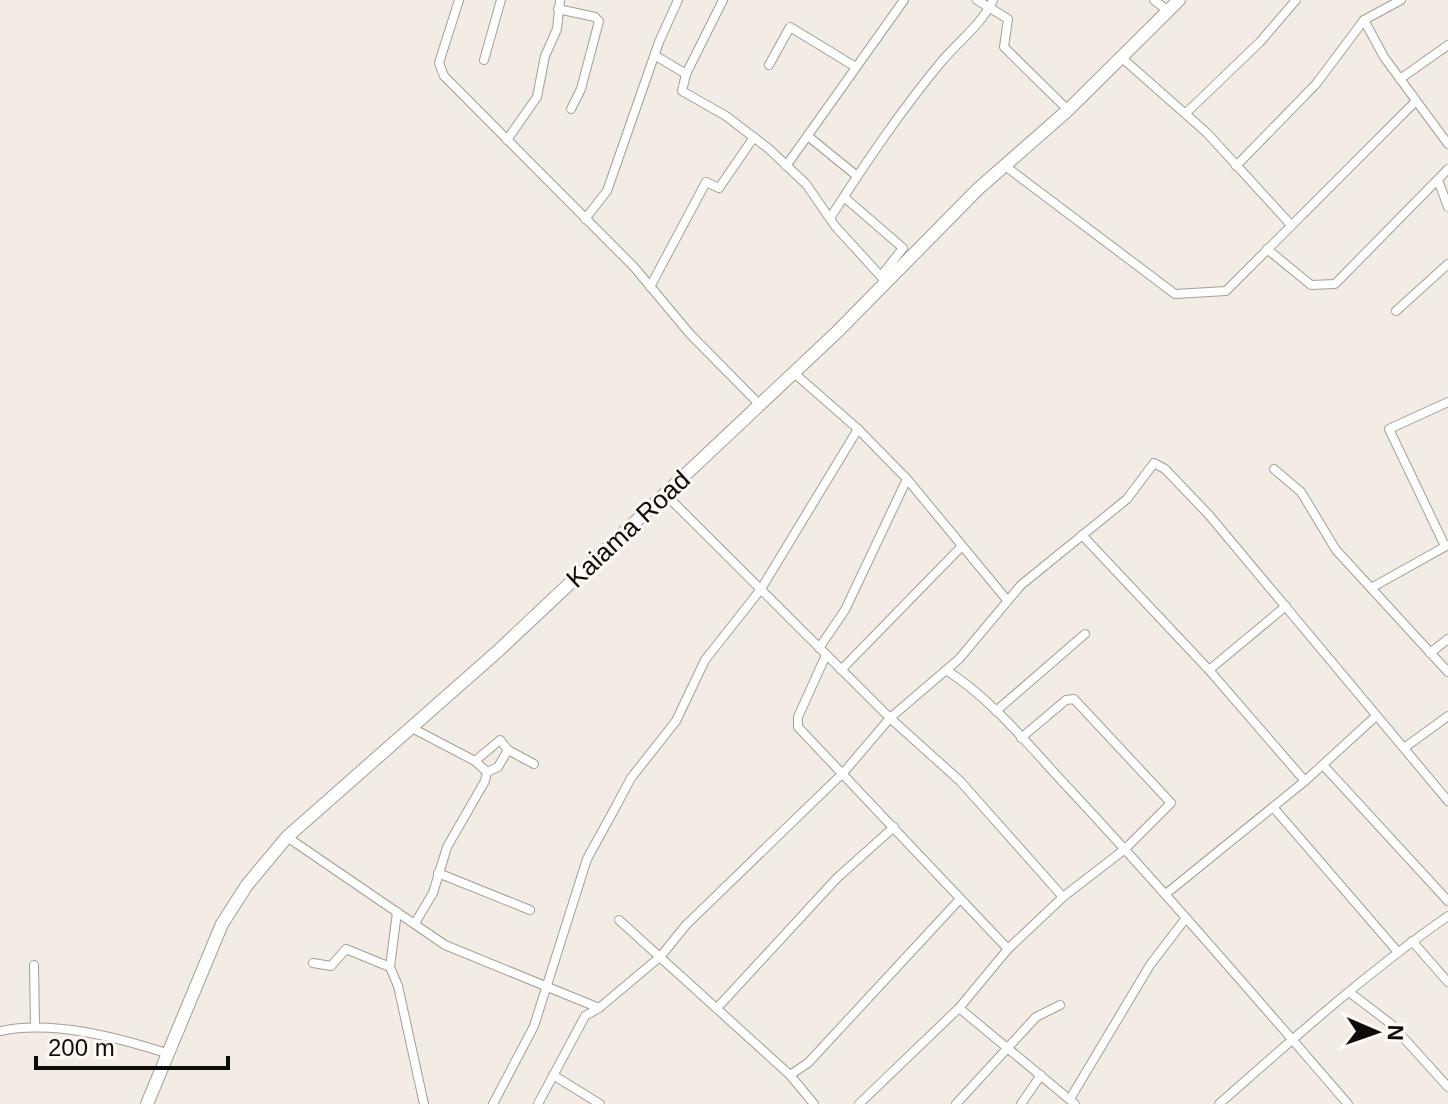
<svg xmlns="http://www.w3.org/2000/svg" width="1448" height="1104" viewBox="0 0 1448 1104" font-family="Helvetica,sans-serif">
<rect width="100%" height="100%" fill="#f2ece4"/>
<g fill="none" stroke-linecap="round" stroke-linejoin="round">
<g stroke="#a39e96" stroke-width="10">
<g id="minor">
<polyline points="459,0 439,63 444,76 634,267 690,334 759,404"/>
<polyline points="977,0 1008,19 1004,47 1068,110"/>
<polyline points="1154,0 1168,11"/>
<polyline points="558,9 595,17 599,21 581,89 571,109"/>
<polyline points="1364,20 1384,57 1448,144"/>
<polyline points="656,56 686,74 723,0"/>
<polyline points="1122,58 1207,133 1291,225"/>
<polyline points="484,60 501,0"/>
<polyline points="769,65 790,27 854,66"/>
<polyline points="686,74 682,91 726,116 769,149 806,184 835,226 886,282"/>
<polyline points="1400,79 1448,45"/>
<polyline points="1186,113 1260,42 1296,0"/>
<polyline points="809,137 857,176"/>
<polyline points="507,140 537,97 545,56 557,29 560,0"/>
<polyline points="786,166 904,0"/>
<polyline points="1005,166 1175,294 1226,291 1416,101"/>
<polyline points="1236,166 1316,84 1364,20 1401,0"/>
<polyline points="1438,180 1448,207"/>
<polyline points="844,197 903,248 881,276"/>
<path d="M830,218C865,164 901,110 942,61C959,41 982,24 993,0"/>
<polyline points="585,219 607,191 659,42 678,0"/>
<polyline points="1267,249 1311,285 1335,284 1448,169"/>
<polyline points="650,287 706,182 719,188 754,137"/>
<polyline points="1396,311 1448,264"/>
<polyline points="794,373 858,429 907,479 1007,600"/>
<polyline points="1274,469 1301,492 1336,550 1371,588"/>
<polyline points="665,494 890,718 960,781 1063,897"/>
<polyline points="1082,535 1209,670 1305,781"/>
<polyline points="1448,545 1371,588 1448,672"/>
<polyline points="1445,546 1389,429 1448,402"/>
<polyline points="819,648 845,610 907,479"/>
<polyline points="1430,653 1448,639"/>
<polyline points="826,655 798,717 798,727 1008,949"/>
<polyline points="841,670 962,546"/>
<path d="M946,670C995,701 1033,751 1073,793C1167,894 1257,999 1348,1104"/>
<polyline points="1209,670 1286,606"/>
<polyline points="996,711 1085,634"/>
<polyline points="412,728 475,761 487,772 485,781 447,847 433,893 415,923"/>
<polyline points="1404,748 1448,716"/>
<polyline points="475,761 500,740 508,750 534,764"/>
<polyline points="1323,765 1448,901"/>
<polyline points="487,772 498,767 508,750"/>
<polyline points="1273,807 1397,951"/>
<polyline points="287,837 445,945 599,1008"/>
<polyline points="438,873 530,910"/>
<polyline points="1167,893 1305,781 1376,716"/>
<polyline points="619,920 790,1075 814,1104"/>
<polyline points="1412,941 1448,982"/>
<polyline points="313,963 331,966 346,949 390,967 398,986 424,1104"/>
<polyline points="34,965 35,1025"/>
<polyline points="390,967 397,912"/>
<polyline points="1349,992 1391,1024 1448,1087"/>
<polyline points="718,1007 837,878 894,827"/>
<polyline points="959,1008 1075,1104"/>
<path d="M0,1031C53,1020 117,1037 169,1054"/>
<polyline points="553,1075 600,1104"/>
<polyline points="790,1075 808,1063 960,899"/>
<polyline points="1070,1099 1150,965 1186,918"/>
<polyline points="493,1104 534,1026 587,859 615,808 631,778 676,721 705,660 761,589 858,429"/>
<polyline points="538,1104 585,1016 599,1008 661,956 686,925 844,772 890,718 959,659 1021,585 1127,499 1154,463 1165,469 1209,515 1448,801"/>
<polyline points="859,1104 959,1008 1008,949 1063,897 1125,849 1171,803 1074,699 1066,700 1021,738"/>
<polyline points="956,1104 1036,1017 1060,1005"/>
<polyline points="1021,1104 1041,1075"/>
<path d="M1219,1104C1293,1039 1366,973 1448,916"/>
</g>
</g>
<g stroke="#a39e96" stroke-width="14">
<polyline id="highway" points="147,1104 222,924 247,885 287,837 498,651 837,332 978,189 1068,110 1179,0"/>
</g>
<use href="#minor" stroke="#fff" stroke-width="8"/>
<use href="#highway" stroke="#fff" stroke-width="12"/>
</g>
<g text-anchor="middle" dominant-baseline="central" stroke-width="6" stroke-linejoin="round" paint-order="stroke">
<g font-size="26" fill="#0e0c09" stroke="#fefaf3">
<text transform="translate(628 529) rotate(-43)">Kaiama Road</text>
</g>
</g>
<g transform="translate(1376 1032) rotate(92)" stroke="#fefaf3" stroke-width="6" paint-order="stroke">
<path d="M0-6L14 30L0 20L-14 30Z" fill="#0e0c09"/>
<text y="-12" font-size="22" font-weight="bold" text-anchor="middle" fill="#0e0c09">N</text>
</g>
<path d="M36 1056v12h192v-12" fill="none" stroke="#0e0c09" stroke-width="4"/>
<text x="48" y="1056" font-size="24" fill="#0e0c09" stroke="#fefaf3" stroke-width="6" paint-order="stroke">200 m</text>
</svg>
